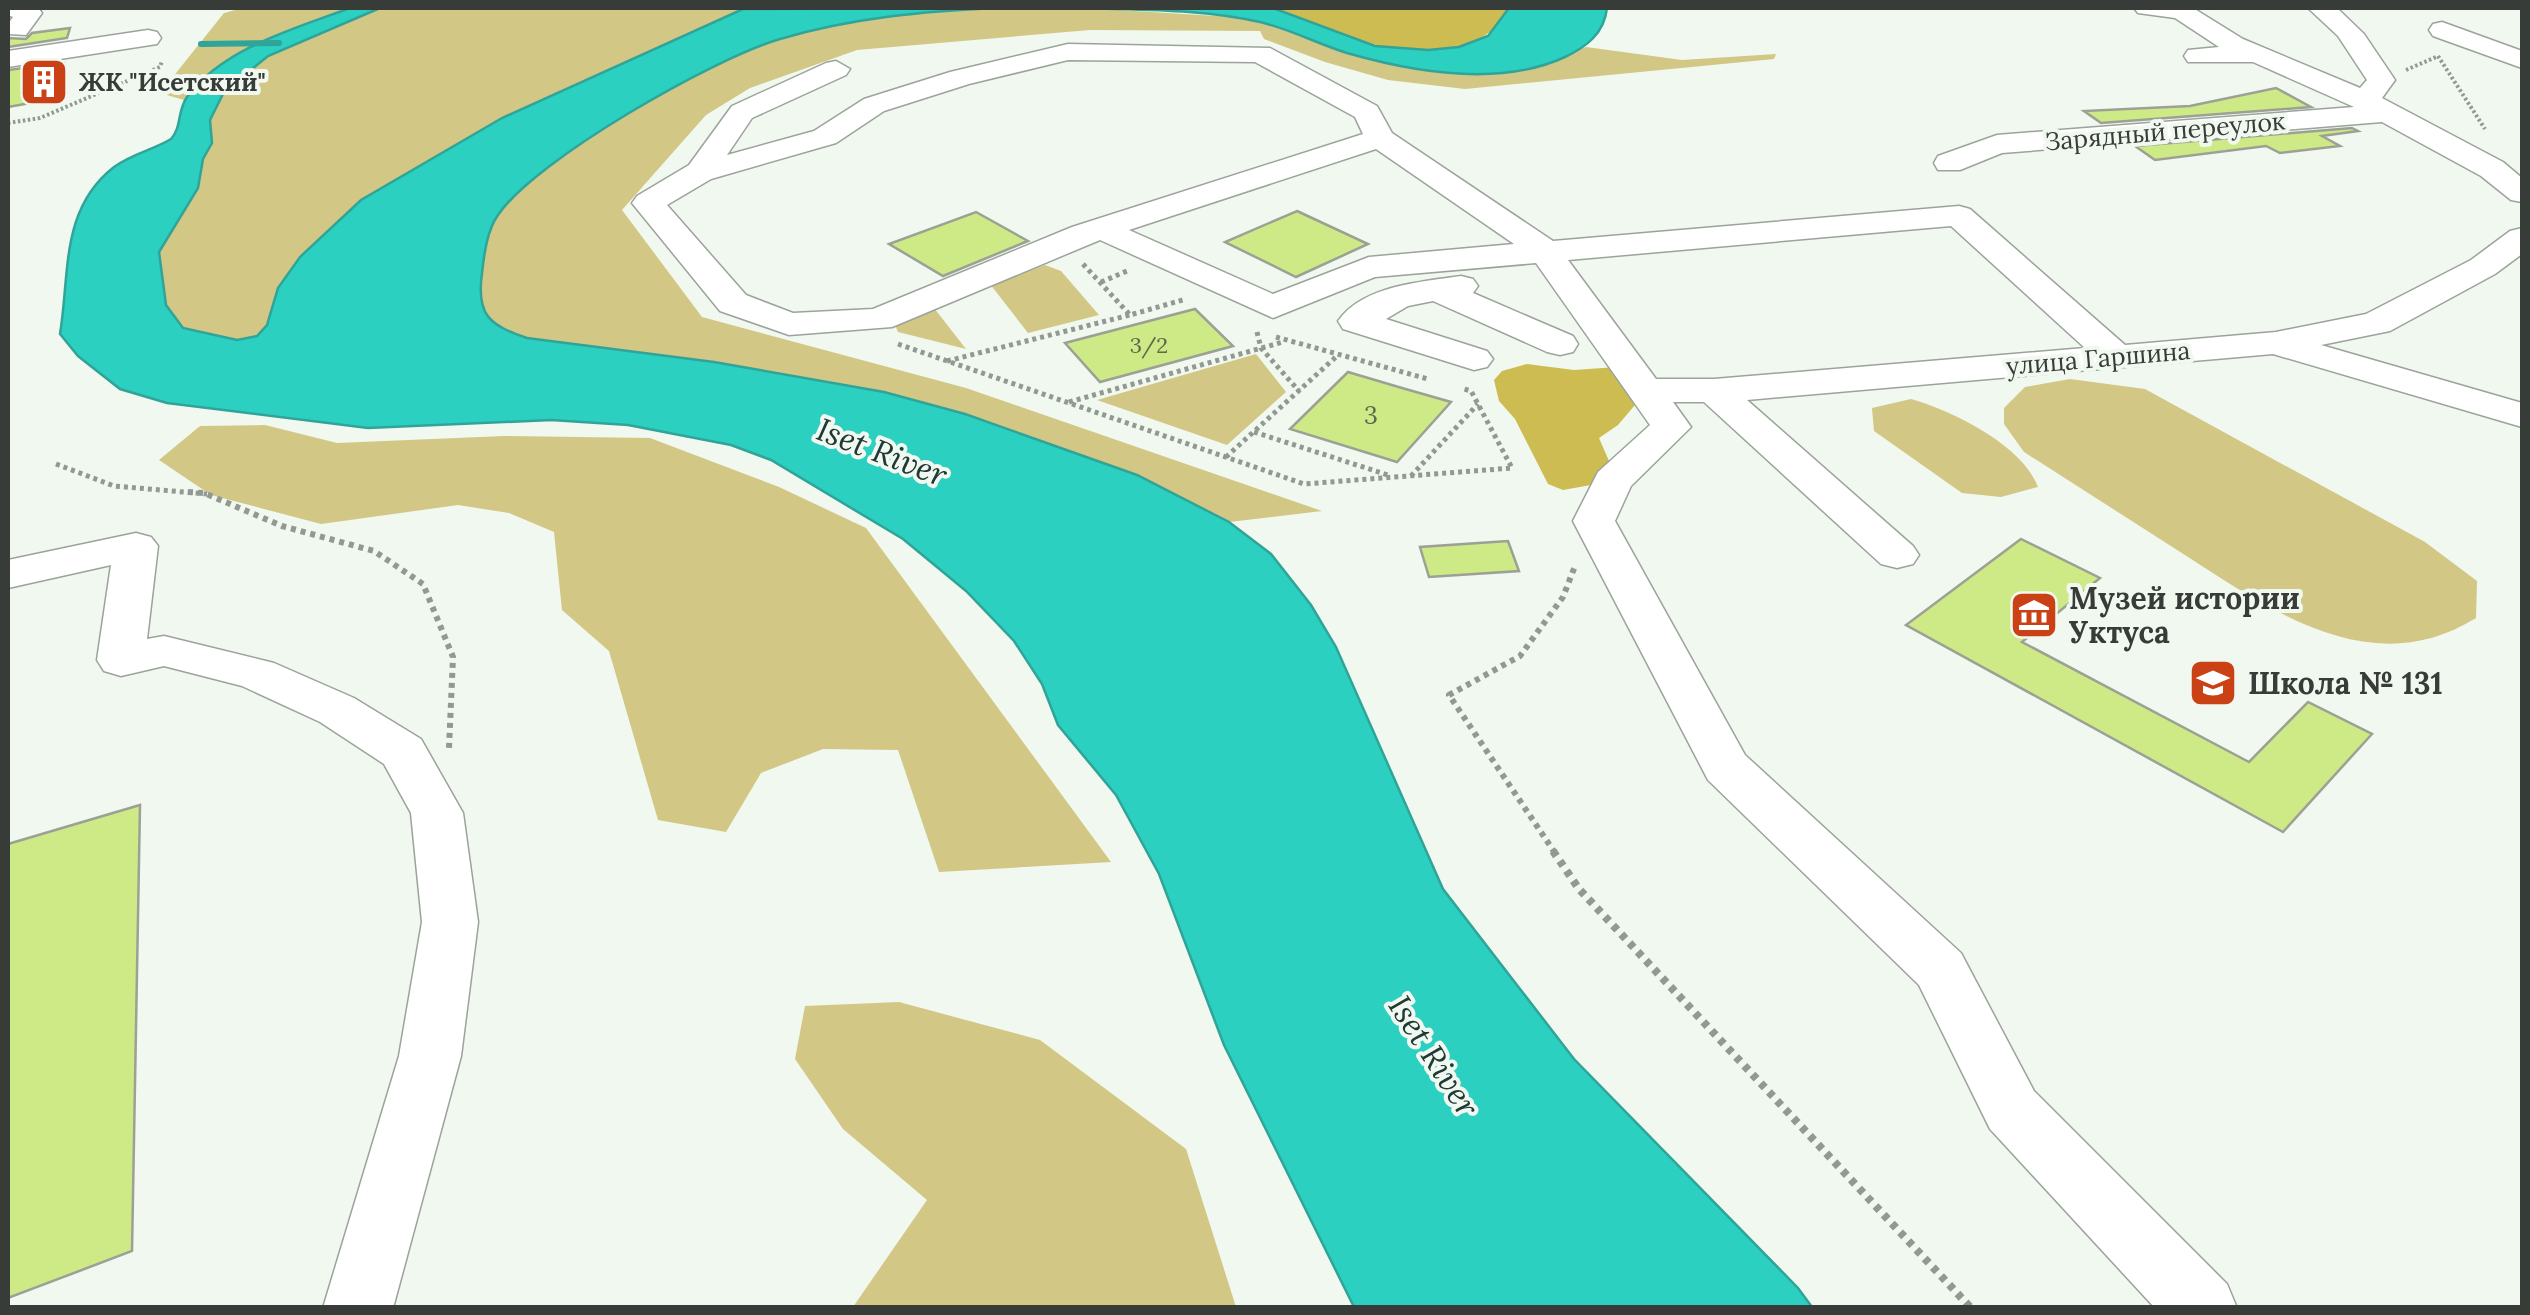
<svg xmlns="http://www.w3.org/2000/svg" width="2530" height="1315" viewBox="0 0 2530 1315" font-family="Lora,serif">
<rect width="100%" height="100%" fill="#f0f8ef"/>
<g fill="#d2c784">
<path d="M243,8H350C291,31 227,50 184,100L160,93L224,13Z"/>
<polygon points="380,8 748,8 502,118 361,200 300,257 267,325 257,336 237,340 183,328 166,305 159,252 198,188 203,159 212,143 210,120 224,92 268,56"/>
<path d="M998,8H1085L1233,17L1263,23L1347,53L1435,70H1522L1586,47L1682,60L1776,54L1774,59L1465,89L1388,80L1325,62L1264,39L1260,31L1090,30L857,50L750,88L706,115L622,210L702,317L966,388L1322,511L1229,522L1137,475L884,392L714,362L527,338C489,325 476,315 482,273C484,255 487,230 498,215C535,160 714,58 780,39C850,18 925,11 998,8Z"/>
<polygon points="1045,265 1061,271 1099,315 1028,333 990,284"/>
<polygon points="934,308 966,349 898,332 895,325"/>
<polygon points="1256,354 1286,392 1227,445 1097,400"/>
<path d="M2070,379L2145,389L2425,542L2477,581L2476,618C2368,685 2265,606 2174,548C2124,516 2074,484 2024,452L2004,424V408L2025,387Z"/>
<path d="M1911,399C1953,411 2022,445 2038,487L2001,497L1962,493L1874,431L1872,408Z"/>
<polygon points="265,425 337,443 504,436 650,438 779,487 866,528 1111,862 939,872 898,750 823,749 761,773 726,832 658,820 609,651 562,610 554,532 509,513 458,505 321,524 211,495 159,460 200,426"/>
<polygon points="899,1002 1040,1040 1186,1149 1236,1307 853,1307 927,1200 843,1129 795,1059 805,1006"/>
</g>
<g fill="#cdbc51">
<path d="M1273,8H1509C1464,90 1337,36 1273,8Z"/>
<polygon points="1527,364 1574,370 1617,367 1630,386 1635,405 1618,425 1599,438 1609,461 1603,477 1591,485 1563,490 1548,484 1515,419 1499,401 1494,380 1502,371"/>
</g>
<g fill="#2cd0c1" stroke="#30a498" stroke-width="2.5">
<path d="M350,8H380L268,56L224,92L210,120L212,143L203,159L198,188L159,252L166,305L183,328L237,340L257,336L267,325L278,288L300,257L361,200L502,118L743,9L998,8C925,11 850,18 780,39C714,58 535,160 498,215C487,230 484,255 482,273C476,315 489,325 527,338L714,362L884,392L965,414L1137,475L1229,522L1271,554L1311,605L1336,647L1443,889L1574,1059L1798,1288L1812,1307H1354L1224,1045L1159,874L1116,795L1058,725L1042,684L1014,641L966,591L903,539L771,460L731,445L628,425L551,420L368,428L167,403L120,389L78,356L60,334C70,273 60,209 114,167C131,154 153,150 171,139C182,127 177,111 187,97C223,48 296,28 350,8Z"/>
<path d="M1085,8H1273L1375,46L1428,50L1459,47L1488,36L1509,8H1607C1604,34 1586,47 1565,57C1500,87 1413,72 1347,53C1318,44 1290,29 1260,22C1204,9 1143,10 1085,8Z"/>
</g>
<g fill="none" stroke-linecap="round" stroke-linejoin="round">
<polyline stroke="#30a498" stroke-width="6" points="201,44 279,43"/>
</g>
<g fill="#ceea87" stroke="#9ca095" stroke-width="2.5">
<polygon points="70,28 67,38 8,47 8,38 26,39 32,33"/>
<polygon points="61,63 64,63 59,98 8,107 8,70"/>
<polygon points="2276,88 2311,107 2101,123 2084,111 2190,106"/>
<polygon points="2352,128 2358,131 2322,136 2340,146 2280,153 2266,146 2155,160 2135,146"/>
<polygon points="1297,211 1368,244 1296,277 1225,242"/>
<polygon points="976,212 1028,241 943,276 889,244"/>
<polygon points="1195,309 1233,346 1100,382 1065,343"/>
<polygon points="1348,372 1402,388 1451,402 1397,462 1290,429"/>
<polygon points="2021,539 2100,578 2022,642 2249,762 2308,702 2372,734 2283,832 1906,625"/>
<polygon points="1508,541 1519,571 1429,577 1420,547"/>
<polygon points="140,805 132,1251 8,1298 8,844"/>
</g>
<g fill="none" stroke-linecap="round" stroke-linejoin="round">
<g stroke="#9ba39b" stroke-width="3">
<g id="minor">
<polygon points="8,8 38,8 42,13 26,35 8,34 8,24 13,17 8,15"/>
<polygon points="2134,8 2193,8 2243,39 2360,88 2367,80 2338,36 2308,8 2337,8 2364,34 2395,80 2382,98 2503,162 2522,178 2522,202 2511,200 2481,176 2382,122 2002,153 1960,170 1938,170 1934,163 1938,156 1997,135 2354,107 2253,62 2188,62 2184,56 2188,50 2219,47 2175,18 2138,13"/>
<polygon points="2442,22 2522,51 2522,68 2433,36 2429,30 2433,24"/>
<polygon points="148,30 157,32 161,38 157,44 8,67 8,51"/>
<path d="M1068,44L1270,48L1377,106L1392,133L1553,241L1959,206L1970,209L2125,345L2276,332L2366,314L2471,260L2510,231L2522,228V254L2495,274L2390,331L2321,345L2522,403V427L2273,354L1747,400L1913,546L1919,555L1913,564L1897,568L1881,564L1704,402H1673L1691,427L1631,486L1615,521L1745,755L1961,953L2034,1091L2227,1284L2237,1308H2155L1990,1129L1919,985L1708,780L1573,521L1598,472L1650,425L1536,263L1375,277L1273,318L1100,240L892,327L789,335L720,311L632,203L637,196L689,165L732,106L826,63L836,61L850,69L846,75L752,118L727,155L814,131L864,99L950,72ZM1068,60L1255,62L1355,117L1363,134L1072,227L873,309L793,313L746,295L667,205L711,179L836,143L884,111L969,84ZM1376,149L1514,244L1369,257L1273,294L1129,230ZM1951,226L2085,348L1714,379H1656L1568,260Z"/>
<path d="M1461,276L1473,279L1478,286L1473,293L1573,336L1578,344L1573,352L1560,355L1547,352L1433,301L1408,306L1386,319L1487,351L1493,359L1487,367L1474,370L1343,329L1338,321C1363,285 1422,282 1461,276Z"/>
<polygon points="136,533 151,537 158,546 147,639 164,636 274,663 354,698 421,739 463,813 478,922 461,1056 393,1308 323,1308 399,1056 422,922 411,813 384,764 320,722 242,686 164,666 121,676 104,671 97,660 111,565 8,588 8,560"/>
</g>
</g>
<g stroke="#929892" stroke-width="4" stroke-dasharray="2.5 2.5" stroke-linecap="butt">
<polyline points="2438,56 2485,129"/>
<polyline points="2406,70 2436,57"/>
<polyline points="8,123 40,118 160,67 162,61"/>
</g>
<g stroke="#929892" stroke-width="5" stroke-dasharray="4 4" stroke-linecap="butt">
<polyline points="1083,264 1130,315 1186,299"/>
<polyline points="1101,282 1127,271"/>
<polyline points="1257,332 1261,348 1299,391"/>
<polyline points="1276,337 1428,379"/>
<polyline points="898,344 1304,484 1512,468 1471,391 1464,389"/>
<polyline points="947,361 1130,315"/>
<polyline points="1069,402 1283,342"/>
<polyline points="1254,432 1388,475"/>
<polyline points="1226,457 1338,355"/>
<polyline points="56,464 114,486 207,494"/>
<polyline points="1411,476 1478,404"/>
</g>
<g stroke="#929892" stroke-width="6" stroke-dasharray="5 5" stroke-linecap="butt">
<polyline points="188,492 204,493 282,526 374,551 423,584 453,657 449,748"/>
<polyline points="1555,853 1449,695 1520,656 1563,597 1575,566"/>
</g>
<polyline stroke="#929892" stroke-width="8" stroke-dasharray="6 6" stroke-linecap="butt" points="1553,851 1579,889 1971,1308"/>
<use href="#minor" fill="#fff" fill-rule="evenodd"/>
</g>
<defs>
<g id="building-square" transform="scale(2.5)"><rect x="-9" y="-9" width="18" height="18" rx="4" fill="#c94114" stroke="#f0f8ef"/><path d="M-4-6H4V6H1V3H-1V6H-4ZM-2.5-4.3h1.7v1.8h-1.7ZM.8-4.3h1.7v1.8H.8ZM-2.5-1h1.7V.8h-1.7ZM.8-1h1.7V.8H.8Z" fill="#fff"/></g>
<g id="museum-square" transform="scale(2.5)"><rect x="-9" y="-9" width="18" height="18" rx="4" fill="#c94114" stroke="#f0f8ef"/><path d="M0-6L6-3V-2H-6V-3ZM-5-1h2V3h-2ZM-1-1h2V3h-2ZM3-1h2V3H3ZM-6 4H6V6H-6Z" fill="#fff"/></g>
<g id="school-square" transform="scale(2.5)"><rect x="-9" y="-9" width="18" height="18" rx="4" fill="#c94114" stroke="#f0f8ef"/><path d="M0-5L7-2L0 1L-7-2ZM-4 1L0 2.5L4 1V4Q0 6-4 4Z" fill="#fff"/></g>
</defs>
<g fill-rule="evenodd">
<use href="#building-square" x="44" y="82"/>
<use href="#museum-square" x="2034" y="615"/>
<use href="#school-square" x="2213" y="683"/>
</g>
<g text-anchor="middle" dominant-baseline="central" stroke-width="8" stroke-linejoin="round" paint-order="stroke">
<g font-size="22" fill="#5e684c">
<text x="1149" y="345">3/2</text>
</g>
<g font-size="25" font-weight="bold" fill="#383c38" stroke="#f0f8ef" text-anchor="start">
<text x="79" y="82">ЖК "Исетский"</text>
</g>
<g font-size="25" fill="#383c38" stroke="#f0f8ef">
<text transform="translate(2165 131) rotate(-5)">Зарядный переулок</text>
<text transform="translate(2098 358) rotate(-5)">улица Гаршина</text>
</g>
<g font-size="25" fill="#5e684c">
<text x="1371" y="415">3</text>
</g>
<g font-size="30" font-weight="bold" fill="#383c38" stroke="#f0f8ef" text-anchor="start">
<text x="2069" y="598">Музей истории<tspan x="2069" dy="34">Уктуса</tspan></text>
<text x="2248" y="683">Школа № 131</text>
</g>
<g font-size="32" font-style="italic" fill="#203936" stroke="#f0f8ef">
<text transform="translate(882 452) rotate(21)">Iset River</text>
<text transform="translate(1434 1056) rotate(57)">Iset River</text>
</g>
</g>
<rect width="2530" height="1315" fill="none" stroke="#383c38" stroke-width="20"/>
</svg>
